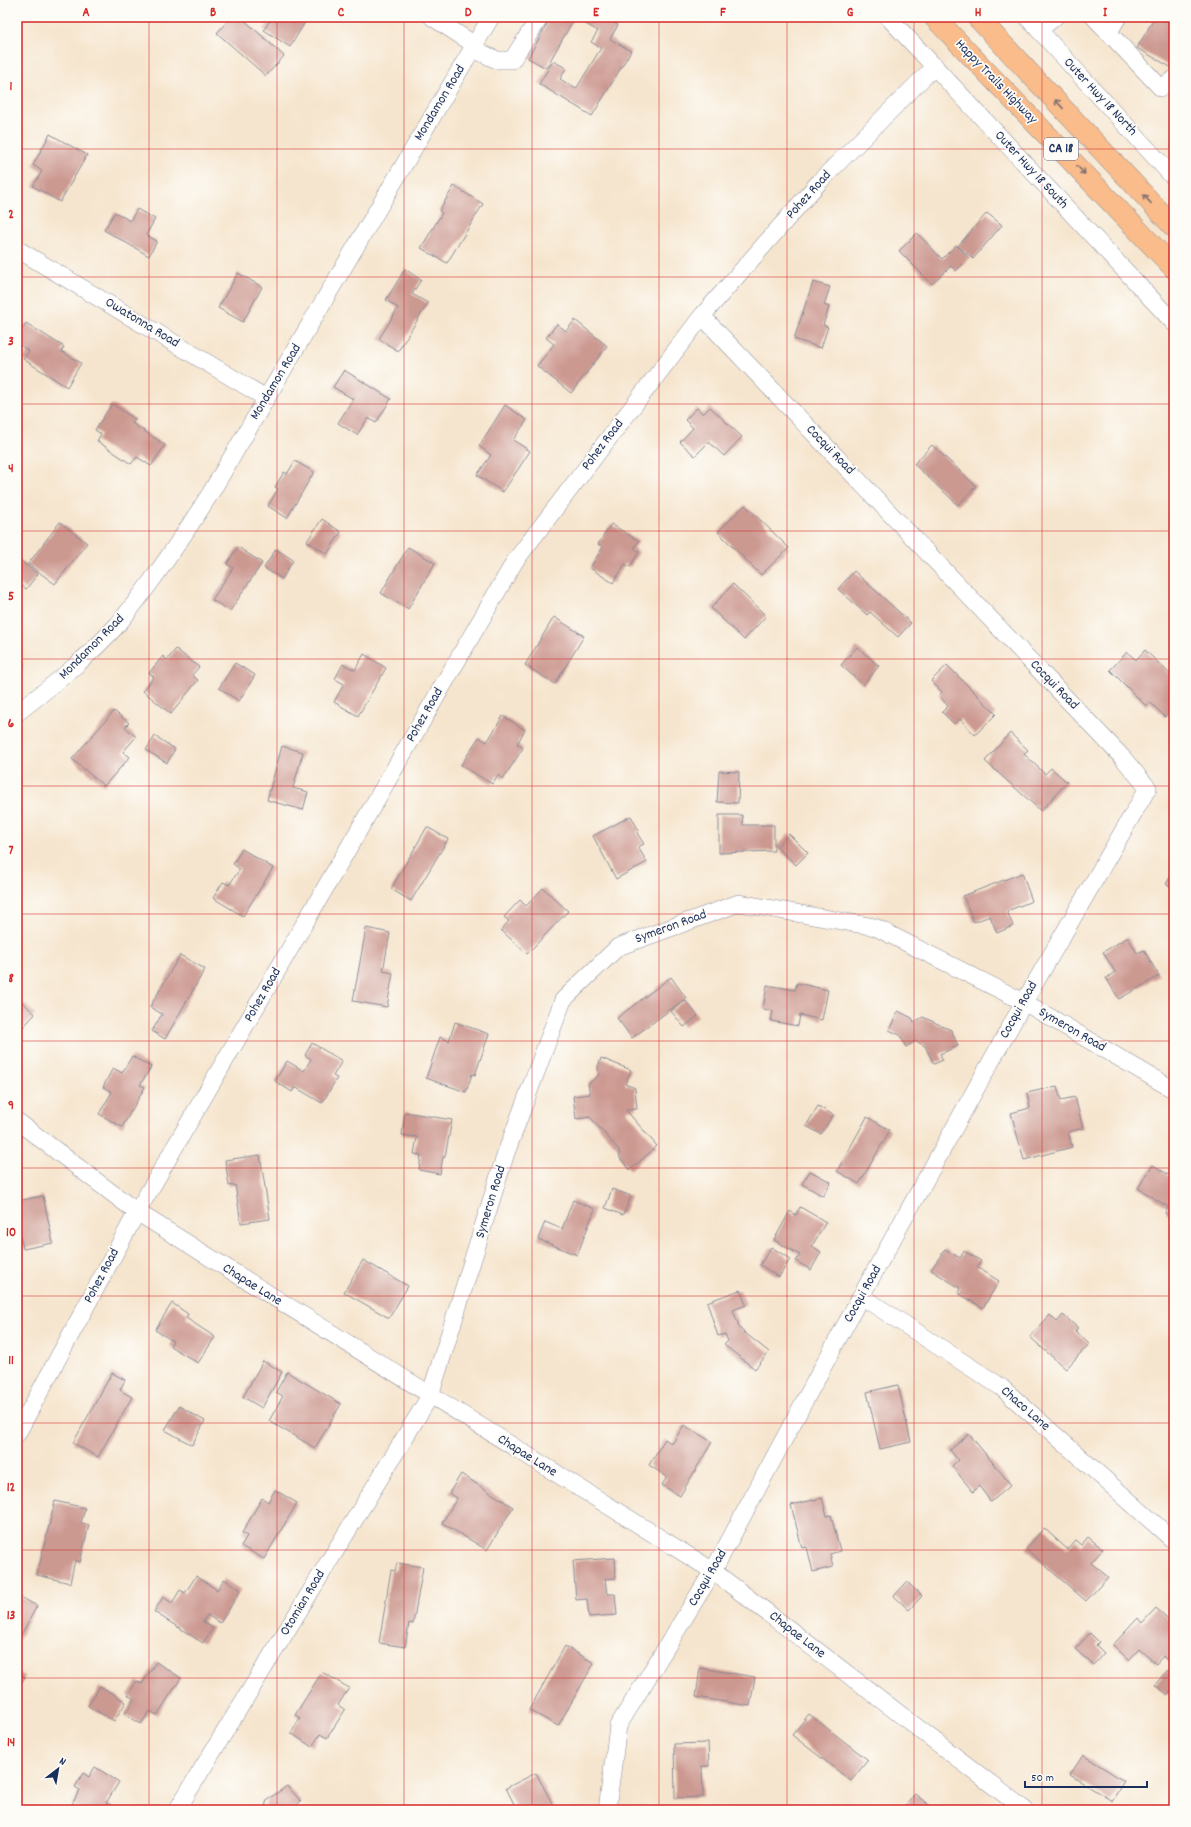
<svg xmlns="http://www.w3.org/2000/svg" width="1191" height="1827" viewBox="0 0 1191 1827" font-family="Dekko,sans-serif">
<rect width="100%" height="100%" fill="#fdfcf7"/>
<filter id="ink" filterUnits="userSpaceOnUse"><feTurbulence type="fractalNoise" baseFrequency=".025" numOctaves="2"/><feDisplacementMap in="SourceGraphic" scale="8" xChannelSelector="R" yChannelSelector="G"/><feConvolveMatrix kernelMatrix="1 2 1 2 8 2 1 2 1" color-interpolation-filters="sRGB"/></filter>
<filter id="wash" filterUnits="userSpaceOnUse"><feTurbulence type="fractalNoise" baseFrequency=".012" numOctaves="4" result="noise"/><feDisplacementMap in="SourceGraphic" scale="16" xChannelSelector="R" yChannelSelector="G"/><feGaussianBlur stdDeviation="0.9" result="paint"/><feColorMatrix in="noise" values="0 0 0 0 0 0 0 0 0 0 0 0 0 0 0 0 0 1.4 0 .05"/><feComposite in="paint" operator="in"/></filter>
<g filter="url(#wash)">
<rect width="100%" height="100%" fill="#f6e5ce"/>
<g id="blocks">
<g fill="#cc9991">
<polygon points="231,17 241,17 284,56 266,76 217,33"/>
<polygon points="272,17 308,17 290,47 264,30"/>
<polygon points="551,17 575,17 546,68 528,58"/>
<polygon points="581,17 606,17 618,25 610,39 631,51 592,116 539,84 553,61 566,68 560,79 576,89 601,48 591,42 598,31 579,20"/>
<polygon points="1155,17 1174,17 1174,69 1137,48"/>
<polygon points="50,134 87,155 60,202 33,186 42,171 33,165"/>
<polygon points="454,186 483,204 447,263 421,248 442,213 439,211"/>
<polygon points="137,209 155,219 146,235 157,241 149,256 104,230 115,212 130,221"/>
<polygon points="987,213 1002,225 973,259 958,246"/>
<polygon points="917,233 942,259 956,245 969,258 956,271 951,266 932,284 899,251"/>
<polygon points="405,269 421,280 412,294 428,303 398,351 379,339 398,308 386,300"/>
<polygon points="238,273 262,287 243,322 218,308"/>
<polygon points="813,282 830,287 824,305 829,307 823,325 828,327 821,348 794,339"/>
<polygon points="575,320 607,346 571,393 537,366 554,344 546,338 557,324 566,331"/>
<polygon points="26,323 64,347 61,351 81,363 67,387 23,359 29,351 17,343 17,337"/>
<polygon points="344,370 391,399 376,423 368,418 357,435 338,423 353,399 333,387"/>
<polygon points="112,404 135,419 132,423 165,445 151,466 137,457 131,464 97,441 101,434 95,430"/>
<polygon points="505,405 527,420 513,440 530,451 503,492 477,475 491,455 479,446"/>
<polygon points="710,407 742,437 724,456 709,442 695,456 680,442 693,428 685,420 697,408 703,414"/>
<polygon points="932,445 976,486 958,505 914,464"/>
<polygon points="295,461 314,472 287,518 268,506 278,489 275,487 284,472 287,474"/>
<polygon points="745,505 789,548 761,575 718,532"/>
<polygon points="322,519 341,532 327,554 307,541"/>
<polygon points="60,522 87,543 55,584 28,564"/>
<polygon points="611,524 639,541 634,548 639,552 630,567 625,564 613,583 590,568 603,547 598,544"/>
<polygon points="238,547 262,563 230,611 212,600 233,568 227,564"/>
<polygon points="408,547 435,563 408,609 381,593"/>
<polygon points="276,549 293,560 282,579 264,568"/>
<polygon points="17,558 38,574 26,589 17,582"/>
<polygon points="854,571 911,623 898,637 870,612 867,615 838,589"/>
<polygon points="733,584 766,616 744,640 711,608"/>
<polygon points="554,617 584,636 555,684 525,665"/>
<polygon points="857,647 879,666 863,685 841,665"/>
<polygon points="176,649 199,667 192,675 198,680 171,714 143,691 154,677 149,673 163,656 167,660"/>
<polygon points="1145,650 1174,678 1174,683 1171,686 1174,688 1174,707 1165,717 1150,702 1146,706 1110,670 1127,652 1136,660"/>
<polygon points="364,654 386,668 358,716 334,702 344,684 335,679 343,664 355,670"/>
<polygon points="17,662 23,664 19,681 17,681"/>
<polygon points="235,663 255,675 239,701 219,688"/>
<polygon points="947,665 996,714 975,735 960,719 954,724 942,712 948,706 939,696 942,692 931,681"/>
<polygon points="114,711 129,723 125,727 136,737 123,752 130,757 104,786 72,759"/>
<polygon points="503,716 525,730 517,744 523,748 503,779 498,775 492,784 461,765 479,737 487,742"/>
<polygon points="1010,733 1028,750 1024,754 1045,774 1051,768 1067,782 1041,811 985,761"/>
<polygon points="155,736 175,749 167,763 146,750"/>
<polygon points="282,746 303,752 293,788 308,792 303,810 267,800"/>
<polygon points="719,771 739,772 738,803 717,802"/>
<polygon points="719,815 742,815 743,825 774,825 774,851 719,853"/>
<polygon points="631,816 639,831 637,833 644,844 638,847 647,862 616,879 593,836"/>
<polygon points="427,827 448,839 411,901 391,889"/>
<polygon points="789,834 808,853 796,865 776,847"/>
<polygon points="242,849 273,868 243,916 213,898 223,882 229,885 240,869 233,864"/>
<polygon points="1174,871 1174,889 1166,884"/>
<polygon points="1022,873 1032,901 1007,911 1013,926 997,933 990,916 974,922 963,896"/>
<polygon points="543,888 568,911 527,954 501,930 509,921 504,917 520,900 526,906"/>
<polygon points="366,928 390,933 383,971 393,973 387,1007 353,1001"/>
<polygon points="1128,937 1137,953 1144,950 1159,976 1119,999 1106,978 1115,972 1103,952"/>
<polygon points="180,955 205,969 165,1039 152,1031 162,1014 150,1007"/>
<polygon points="671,977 686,998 632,1038 617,1018"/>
<polygon points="797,983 828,990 822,1020 800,1015 798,1026 771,1021 773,1011 763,1009 767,985 795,990"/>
<polygon points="17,997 35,1014 17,1034"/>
<polygon points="685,1000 698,1016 684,1027 671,1011"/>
<polygon points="898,1011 912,1018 914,1022 923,1017 951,1030 958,1046 940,1054 943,1060 934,1064 925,1046 916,1041 906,1047 900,1035 889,1030"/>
<polygon points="455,1022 489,1034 475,1075 472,1074 466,1092 426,1078 440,1037 449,1041"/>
<polygon points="312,1043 342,1061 333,1076 337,1078 322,1103 295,1087 292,1092 275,1081 287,1061 304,1071 311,1059 305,1055"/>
<polygon points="132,1056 151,1067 140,1085 145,1087 122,1127 99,1114 112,1092 103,1087 113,1068 122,1073"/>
<polygon points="601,1058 631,1070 625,1084 635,1088 637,1109 626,1110 657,1146 630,1170 620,1158 619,1150 590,1117 576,1119 573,1096 590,1094 588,1084 599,1075 598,1067"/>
<polygon points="1057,1086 1061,1100 1075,1097 1083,1128 1068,1132 1072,1147 1024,1160 1011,1113 1030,1108 1027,1093"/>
<polygon points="818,1106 833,1115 821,1134 806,1126"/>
<polygon points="405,1112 452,1120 445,1157 443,1157 440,1174 419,1170 421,1155 414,1154 417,1137 402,1135"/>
<polygon points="867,1117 890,1130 859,1184 837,1171"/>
<polygon points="260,1155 270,1219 241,1223 235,1185 229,1186 225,1160"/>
<polygon points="1153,1165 1174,1178 1174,1219 1165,1213 1168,1207 1138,1188"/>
<polygon points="810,1171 831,1182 823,1196 802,1184"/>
<polygon points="612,1189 631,1196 623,1215 605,1208"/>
<polygon points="43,1196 53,1243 23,1249 17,1220 17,1201"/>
<polygon points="573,1200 595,1209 577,1255 538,1239 545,1222 562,1229"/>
<polygon points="800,1207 826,1222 812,1246 821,1252 811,1270 796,1261 800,1255 774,1240 790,1211 796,1215"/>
<polygon points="771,1247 790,1259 779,1277 760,1265"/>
<polygon points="945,1249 960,1258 964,1251 981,1261 977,1267 999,1281 983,1308 958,1293 960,1288 931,1270"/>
<polygon points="363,1260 408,1286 389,1318 344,1292"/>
<polygon points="740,1290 746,1305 733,1310 740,1329 769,1352 755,1369 724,1345 728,1341 725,1334 718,1336 707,1302"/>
<polygon points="172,1303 188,1314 186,1318 215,1337 198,1363 170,1346 173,1341 155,1330"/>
<polygon points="1050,1315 1057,1322 1063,1315 1078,1328 1075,1331 1089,1344 1066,1369 1030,1337"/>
<polygon points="263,1361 282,1372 262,1408 243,1397"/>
<polygon points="287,1372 341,1404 315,1448 269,1421 283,1396 276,1392"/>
<polygon points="112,1373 125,1380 120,1390 132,1397 98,1457 73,1443"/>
<polygon points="898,1385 911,1442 880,1449 867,1392"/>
<polygon points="179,1406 205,1421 192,1445 165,1430"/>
<polygon points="684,1425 712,1442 680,1496 662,1485 667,1477 649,1465 665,1439 672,1444"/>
<polygon points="969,1434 1011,1485 991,1502 979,1486 973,1492 952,1466 958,1460 950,1450"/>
<polygon points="461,1474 513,1507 487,1550 442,1523 457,1498 449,1493"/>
<polygon points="275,1490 297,1503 264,1559 241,1546 247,1536 242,1533 262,1498 268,1502"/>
<polygon points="822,1498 827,1516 831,1515 840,1551 830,1554 833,1567 813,1572 807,1547 802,1548 791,1505"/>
<polygon points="55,1501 85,1508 81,1523 89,1525 80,1562 75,1560 70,1583 37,1575"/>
<polygon points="1044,1528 1067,1549 1075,1540 1081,1545 1088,1537 1103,1549 1091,1563 1108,1577 1086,1601 1026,1549"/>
<polygon points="615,1558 616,1578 605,1579 607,1594 615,1594 617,1615 589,1617 587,1599 576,1600 573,1561"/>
<polygon points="397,1563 423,1567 413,1624 409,1623 405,1647 379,1643 391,1570 395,1571"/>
<polygon points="196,1576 217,1590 224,1579 241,1590 220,1623 207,1615 203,1622 213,1628 203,1643 154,1612 163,1597 172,1603 180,1590 185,1593"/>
<polygon points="907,1582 922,1596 909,1610 894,1596"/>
<polygon points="17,1595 37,1606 17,1642"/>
<polygon points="1156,1608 1174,1624 1174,1667 1163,1656 1156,1664 1139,1649 1129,1660 1113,1645 1138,1618 1142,1623"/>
<polygon points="1090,1633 1099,1642 1096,1645 1104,1653 1093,1665 1075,1649"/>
<polygon points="565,1646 594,1663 558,1726 529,1710"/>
<polygon points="156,1662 181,1678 157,1715 150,1711 141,1724 125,1714 134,1699 128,1695 137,1681 142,1684"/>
<polygon points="700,1668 755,1677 750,1706 696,1697"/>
<polygon points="1167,1670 1174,1676 1174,1688 1168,1695 1155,1685"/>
<polygon points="17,1672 25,1677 17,1690"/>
<polygon points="322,1672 349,1688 338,1705 345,1710 327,1738 320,1734 312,1747 291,1733 300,1718 295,1715"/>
<polygon points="100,1686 126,1702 114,1721 88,1706"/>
<polygon points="809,1714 868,1760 851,1781 792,1735"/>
<polygon points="708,1743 709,1766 702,1766 703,1797 675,1798 674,1744"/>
<polygon points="1083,1755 1124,1781 1112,1801 1070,1775"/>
<polygon points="95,1767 119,1782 106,1803 111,1805 108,1810 82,1810 72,1804 80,1790 75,1787 83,1773 89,1777"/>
<polygon points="536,1773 553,1805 545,1810 517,1810 506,1788"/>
<polygon points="287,1786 301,1801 292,1810 264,1810 267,1800"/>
<polygon points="915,1794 935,1810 902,1810"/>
</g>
</g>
</g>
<g filter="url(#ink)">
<use href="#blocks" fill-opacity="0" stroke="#888a96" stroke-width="1"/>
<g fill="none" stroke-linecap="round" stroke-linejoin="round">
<g stroke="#888a96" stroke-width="18">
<g id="minor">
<polyline points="432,17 475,45"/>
<polyline points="888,17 1174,323"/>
<polyline points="1027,17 1174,178"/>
<polyline points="1094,17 1161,88 1174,79"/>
<polyline points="1039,30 1055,17"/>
<polyline points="1109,32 1118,17"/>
<polyline points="473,49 497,60 512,60 540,17"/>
<polyline points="17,249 266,398"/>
<path d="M17,713C53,685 89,657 119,623C153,582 182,538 210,494L491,17"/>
<polyline points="17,1121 137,1212 713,1571 1025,1810"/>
<polyline points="861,1296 1001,1387 1174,1541"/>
<polyline points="17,1434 137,1212 515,561 702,316 820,181 935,66"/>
<polyline points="177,1810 430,1396 506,1153 563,1000 618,947 739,903 875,927 1024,1002 1174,1090"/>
<polyline points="607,1810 618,1726 713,1571 861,1296 1024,1002 1148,788 1122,757 702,316"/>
</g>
</g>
<g stroke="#888a96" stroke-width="22">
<g id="major">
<polyline points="934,17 1174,268"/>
<polyline points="977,17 1174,227"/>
</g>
</g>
<use href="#minor" stroke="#fff" stroke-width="17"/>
<use href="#major" stroke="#f9bc8a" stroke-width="21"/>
</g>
<defs><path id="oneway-shaft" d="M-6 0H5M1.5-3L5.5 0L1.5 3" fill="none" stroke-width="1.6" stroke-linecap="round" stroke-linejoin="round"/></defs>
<g stroke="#7f6e72">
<use href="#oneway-shaft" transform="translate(1059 104) rotate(-133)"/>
<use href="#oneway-shaft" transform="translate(1081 170) rotate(46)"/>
<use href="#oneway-shaft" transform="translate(1147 199) rotate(-133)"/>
</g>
</g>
<path fill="none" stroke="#d62828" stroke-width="1" stroke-opacity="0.55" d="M149,17V1810M277,17V1810M404,17V1810M532,17V1810M659,17V1810M787,17V1810M914,17V1810M1042,17V1810M17,149H1174M17,277H1174M17,404H1174M17,531H1174M17,659H1174M17,786H1174M17,914H1174M17,1041H1174M17,1168H1174M17,1296H1174M17,1423H1174M17,1550H1174M17,1678H1174"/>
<g text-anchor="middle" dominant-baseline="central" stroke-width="3.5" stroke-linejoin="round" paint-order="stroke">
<rect fill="#fdfcf7" stroke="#5f6c8c" stroke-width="1" x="1044" y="138" width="34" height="22" rx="3"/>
<g font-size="13" font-weight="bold" fill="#1b2f5e">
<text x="1061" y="149">CA 18</text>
</g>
<g font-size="14" fill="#1b2f5e" stroke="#fdfcf7">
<text transform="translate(996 82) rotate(46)">Happy Trails Highway</text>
<text transform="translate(1100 97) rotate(47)">Outer Hwy 18 North</text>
<text transform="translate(440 103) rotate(-59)">Mondamon Road</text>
<text transform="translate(1031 170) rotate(47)">Outer Hwy 18 South</text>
<text transform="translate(809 195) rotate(-48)">Pohez Road</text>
<text transform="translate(142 323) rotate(31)">Owatonna Road</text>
<text transform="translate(276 382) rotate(-59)">Mondamon Road</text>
<text transform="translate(603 445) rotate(-53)">Pohez Road</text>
<text transform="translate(830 450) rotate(46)">Cocqui Road</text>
<text transform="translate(92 647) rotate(-45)">Mondamon Road</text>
<text transform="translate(1054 685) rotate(46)">Cocqui Road</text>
<text transform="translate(425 715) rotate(-60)">Pohez Road</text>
<text transform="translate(671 927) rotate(-20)">Symeron Road</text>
<text transform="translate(263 995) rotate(-60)">Pohez Road</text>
<text transform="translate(1019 1010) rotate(-61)">Cocqui Road</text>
<text transform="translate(1072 1030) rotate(30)">Symeron Road</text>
<text transform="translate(491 1202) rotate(-73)">Symeron Road</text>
<text transform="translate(102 1276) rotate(-62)">Pohez Road</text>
<text transform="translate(252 1285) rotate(32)">Chapae Lane</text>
<text transform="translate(863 1294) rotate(-61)">Cocqui Road</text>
<text transform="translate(1025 1409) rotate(41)">Chaco Lane</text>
<text transform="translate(527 1456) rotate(32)">Chapae Lane</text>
<text transform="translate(708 1578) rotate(-60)">Cocqui Road</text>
<text transform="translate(303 1603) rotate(-59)">Otomian Road</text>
<text transform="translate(797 1635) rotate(38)">Chapae Lane</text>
</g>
</g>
<rect width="1191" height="1827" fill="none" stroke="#fdfcf7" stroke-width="44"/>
<g transform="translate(58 1769) rotate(31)" stroke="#fdfcf7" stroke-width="3" paint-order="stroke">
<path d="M0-3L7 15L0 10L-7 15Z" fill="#1b2f5e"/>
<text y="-6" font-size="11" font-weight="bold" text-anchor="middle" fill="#1b2f5e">N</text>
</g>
<path d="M1025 1781v6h122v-6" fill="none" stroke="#1b2f5e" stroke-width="2"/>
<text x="1031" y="1781" font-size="12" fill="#1b2f5e" stroke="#fdfcf7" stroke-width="3" paint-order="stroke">50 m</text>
<rect x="22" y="22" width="1147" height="1783" fill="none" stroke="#d62828" stroke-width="1.5"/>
<g font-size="13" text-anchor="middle" font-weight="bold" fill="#d62828">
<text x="86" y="16">A</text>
<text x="213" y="16">B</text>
<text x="341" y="16">C</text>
<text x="468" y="16">D</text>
<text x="596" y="16">E</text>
<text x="723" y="16">F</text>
<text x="850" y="16">G</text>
<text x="978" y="16">H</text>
<text x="1105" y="16">I</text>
<text x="11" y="90">1</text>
<text x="11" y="218">2</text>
<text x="11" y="345">3</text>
<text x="11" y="472">4</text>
<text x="11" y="600">5</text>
<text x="11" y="727">6</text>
<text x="11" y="854">7</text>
<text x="11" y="982">8</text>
<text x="11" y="1109">9</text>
<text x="11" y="1236">10</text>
<text x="11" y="1364">11</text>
<text x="11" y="1491">12</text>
<text x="11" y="1619">13</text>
<text x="11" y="1746">14</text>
</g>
</svg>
